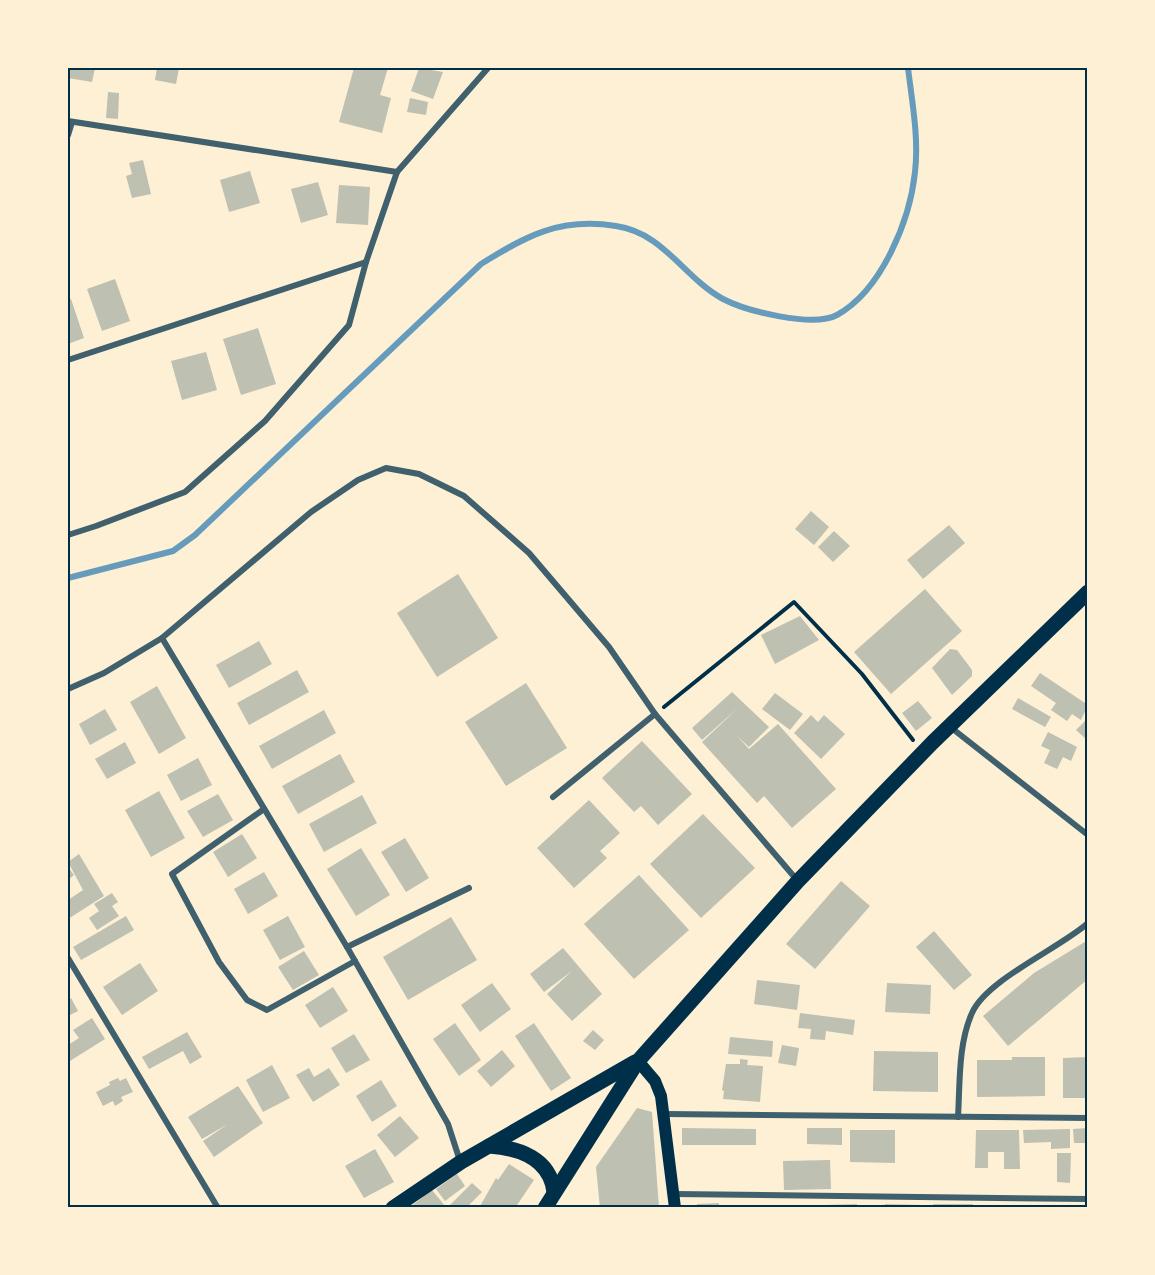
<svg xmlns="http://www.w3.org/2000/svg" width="1155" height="1275" viewBox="0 0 1155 1275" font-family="'Open Sans',sans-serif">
<rect width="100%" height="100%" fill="#fdf0d5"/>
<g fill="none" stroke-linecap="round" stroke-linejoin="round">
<path stroke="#669bbc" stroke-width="6" d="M68,578L173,551L195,535L481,264C526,236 560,217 616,226C664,233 683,277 723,299C746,311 813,328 837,315C882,290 910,220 915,172C919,138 912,101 908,68"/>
</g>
<g fill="#bec0b2">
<polygon points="68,68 95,68 92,82 68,78"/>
<polygon points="157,68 179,68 176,84 155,80"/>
<polygon points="354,68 388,68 380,95 391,98 382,133 339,122"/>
<polygon points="419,68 443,72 433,99 411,91"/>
<polygon points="108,92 119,93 118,119 106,118"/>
<polygon points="410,98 428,102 426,115 407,112"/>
<polygon points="143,160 151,194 132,198 126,176 132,174 129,163"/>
<polygon points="250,171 260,203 229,212 220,180"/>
<polygon points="318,182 328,215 301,223 291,189"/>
<polygon points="339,185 370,187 368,225 336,223"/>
<polygon points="115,279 130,321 102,331 87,289"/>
<polygon points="71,299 84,338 68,344 68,300"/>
<polygon points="258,328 276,384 241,395 223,339"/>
<polygon points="206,352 217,390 182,400 171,361"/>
<polygon points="811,511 829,527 814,545 795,529"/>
<polygon points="949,525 965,543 923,579 907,560"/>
<polygon points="834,531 850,546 833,562 818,547"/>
<polygon points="458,574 498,638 437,677 397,613"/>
<polygon points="925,589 962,631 891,694 854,652"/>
<polygon points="800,616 819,640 775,664 761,635"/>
<polygon points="259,641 272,664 229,688 216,665"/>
<polygon points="950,649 957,650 972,670 972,676 952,695 932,668"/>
<polygon points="297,670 309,692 249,725 237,703"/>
<polygon points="1040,673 1088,705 1081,720 1072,714 1067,721 1051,710 1056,703 1031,686"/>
<polygon points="526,683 567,748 506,786 465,722"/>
<polygon points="157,686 186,738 159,754 130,702"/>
<polygon points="732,692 769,727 749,747 737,736 749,749 778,724 836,789 792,828 764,796 757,803 702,742 739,707 702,740 692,728"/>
<polygon points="775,693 803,714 790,730 762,709"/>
<polygon points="1018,698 1051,717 1045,727 1012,709"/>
<polygon points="918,701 932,718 916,731 902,713"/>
<polygon points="105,709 117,730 90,745 79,724"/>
<polygon points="324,710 336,733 272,769 259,746"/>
<polygon points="811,715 818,722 824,715 845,734 821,759 794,733"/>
<polygon points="1088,718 1088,738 1086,739 1076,730"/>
<polygon points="1048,732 1077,747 1071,761 1063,757 1057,769 1044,763 1050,750 1041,746"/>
<polygon points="642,741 692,794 658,825 641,806 634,812 602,778"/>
<polygon points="125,742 136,763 107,779 95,759"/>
<polygon points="340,754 355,782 298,814 282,786"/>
<polygon points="198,758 212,785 181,801 167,775"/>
<polygon points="159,791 185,838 151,857 125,810"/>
<polygon points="218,794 233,820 203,837 187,811"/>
<polygon points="362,795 377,823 324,852 309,824"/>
<polygon points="589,800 620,833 600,851 607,858 574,888 537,848"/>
<polygon points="703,814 755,868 701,918 650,864"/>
<polygon points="242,834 257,858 228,877 213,852"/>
<polygon points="405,838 429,878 406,892 381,852"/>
<polygon points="361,848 390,895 356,916 327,869"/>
<polygon points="79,854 104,896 68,919 68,900 83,890 68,862"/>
<polygon points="68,867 74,875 68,880"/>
<polygon points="264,872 278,896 248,914 234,889"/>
<polygon points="639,875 689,930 634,979 584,924"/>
<polygon points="841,881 870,906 815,969 786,944"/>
<polygon points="112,893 118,902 112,906 119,916 97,930 89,918 99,911 94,904"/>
<polygon points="126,916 134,930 81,960 73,947"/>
<polygon points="288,916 305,947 280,960 263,930"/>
<polygon points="451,917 477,960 408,1000 383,957"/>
<polygon points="934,931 972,975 954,990 916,947"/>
<polygon points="1088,940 1088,979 1008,1046 983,1016 1034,973"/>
<polygon points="563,948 602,994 572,1021 547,994 572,971 544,992 530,974"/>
<polygon points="304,951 319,975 293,990 278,967"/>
<polygon points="140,963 158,991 122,1015 103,987"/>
<polygon points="757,980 800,985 797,1010 754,1004"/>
<polygon points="492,983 511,1009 480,1032 461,1005"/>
<polygon points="887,983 931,985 930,1014 885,1012"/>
<polygon points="333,987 348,1011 320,1028 305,1005"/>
<polygon points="71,998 78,1011 68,1016 68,1000"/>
<polygon points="800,1013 855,1020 853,1035 826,1031 825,1040 810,1039 811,1029 798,1028"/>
<polygon points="92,1018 105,1039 70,1061 68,1045 79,1038 73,1030"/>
<polygon points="455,1023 481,1060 459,1076 433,1039"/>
<polygon points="534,1023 571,1078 551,1091 515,1036"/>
<polygon points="593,1030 604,1040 595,1050 583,1041"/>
<polygon points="187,1032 202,1057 190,1064 183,1051 149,1069 142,1057"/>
<polygon points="354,1034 370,1060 346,1073 331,1048"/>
<polygon points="730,1037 773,1041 772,1057 728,1054"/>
<polygon points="782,1045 799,1048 796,1066 778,1063"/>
<polygon points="502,1050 515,1066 491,1087 477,1071"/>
<polygon points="874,1051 938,1052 938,1092 873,1091"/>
<polygon points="1012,1057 1045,1057 1045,1096 977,1097 977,1060 1012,1060"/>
<polygon points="1088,1057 1088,1098 1063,1098 1063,1058"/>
<polygon points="740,1059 748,1060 747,1065 763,1066 760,1102 723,1099 724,1091 722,1090 726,1064 740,1064"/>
<polygon points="272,1065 290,1098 263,1112 246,1080"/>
<polygon points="309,1068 314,1077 329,1068 340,1085 313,1102 296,1075"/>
<polygon points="118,1078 120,1081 126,1078 133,1092 121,1097 123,1101 115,1106 113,1101 103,1106 96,1092 110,1085 109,1082"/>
<polygon points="381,1080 397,1106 372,1122 356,1096"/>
<polygon points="238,1086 263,1123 214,1157 203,1141 228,1124 202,1139 188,1117"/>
<polygon points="637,1108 652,1112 659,1208 600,1208 596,1167"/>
<polygon points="400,1116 419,1138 395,1157 377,1135"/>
<polygon points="682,1128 756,1129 756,1145 682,1145"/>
<polygon points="807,1128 842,1128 842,1145 807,1144"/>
<polygon points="1088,1128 1088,1143 1074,1143 1073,1129"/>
<polygon points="1070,1129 1070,1148 1051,1149 1051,1142 1024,1143 1023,1130"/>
<polygon points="850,1130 895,1130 895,1163 850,1162"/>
<polygon points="976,1130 1019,1130 1020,1169 1004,1169 1004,1152 988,1152 988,1168 975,1168"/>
<polygon points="375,1149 394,1182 364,1198 345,1166"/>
<polygon points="1057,1153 1071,1153 1070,1183 1057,1182"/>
<polygon points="830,1160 831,1189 784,1190 783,1161"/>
<polygon points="509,1164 534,1180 515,1208 479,1208 496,1178 498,1180"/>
<polygon points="457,1174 465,1186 445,1201 436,1189"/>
<polygon points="472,1183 482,1192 466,1208 450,1208 449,1206"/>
<polygon points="432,1190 445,1206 409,1208"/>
<polygon points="719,1203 719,1208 697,1208 697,1204"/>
<polygon points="857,1204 857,1208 824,1208 824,1205"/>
<polygon points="885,1204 922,1205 922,1208 884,1208"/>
<rect x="933" y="1204" width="40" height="4"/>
</g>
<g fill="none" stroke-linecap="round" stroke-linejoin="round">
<polyline stroke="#003049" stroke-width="4" points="664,707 794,602 862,674 913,740"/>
<g stroke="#3f606c" stroke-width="6">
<polyline points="68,121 397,172"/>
<polyline points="68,135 72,122"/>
<polyline points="68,360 366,262"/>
<polyline points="68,535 96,526 185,492 265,421 349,325 366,262 397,172 488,68 485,68"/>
<polyline points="162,638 347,947 448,1124 460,1161"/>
<polyline points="68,689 104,673 162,638 311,512 358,480 386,468 419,474 464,496 529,553 609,647 655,714 797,880"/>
<polyline points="949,726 1088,835"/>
<polyline points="553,797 655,714"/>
<polyline points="264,809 172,874 219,962 247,1000 267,1010 355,961"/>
<polyline points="347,947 469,888"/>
<polyline points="68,958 218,1208"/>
<polyline points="665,1114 1088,1118"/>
<path d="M958,1117C960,1084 958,1044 972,1013C986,980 1060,948 1088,923"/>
<polyline points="674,1194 1088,1199"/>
</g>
<polyline stroke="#003049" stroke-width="12" points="638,1061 655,1081 661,1096 675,1208"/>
<g stroke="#003049" stroke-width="15">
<path d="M489,1146C519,1148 550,1158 554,1192"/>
<polyline points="393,1208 461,1162 635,1062"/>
<polyline points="545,1208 638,1061 798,881 933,742 1088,592"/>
</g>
</g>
<rect width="1155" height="1275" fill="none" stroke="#fdf0d5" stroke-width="138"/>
<rect x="69" y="69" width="1017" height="1137" fill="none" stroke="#003049" stroke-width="2"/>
</svg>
